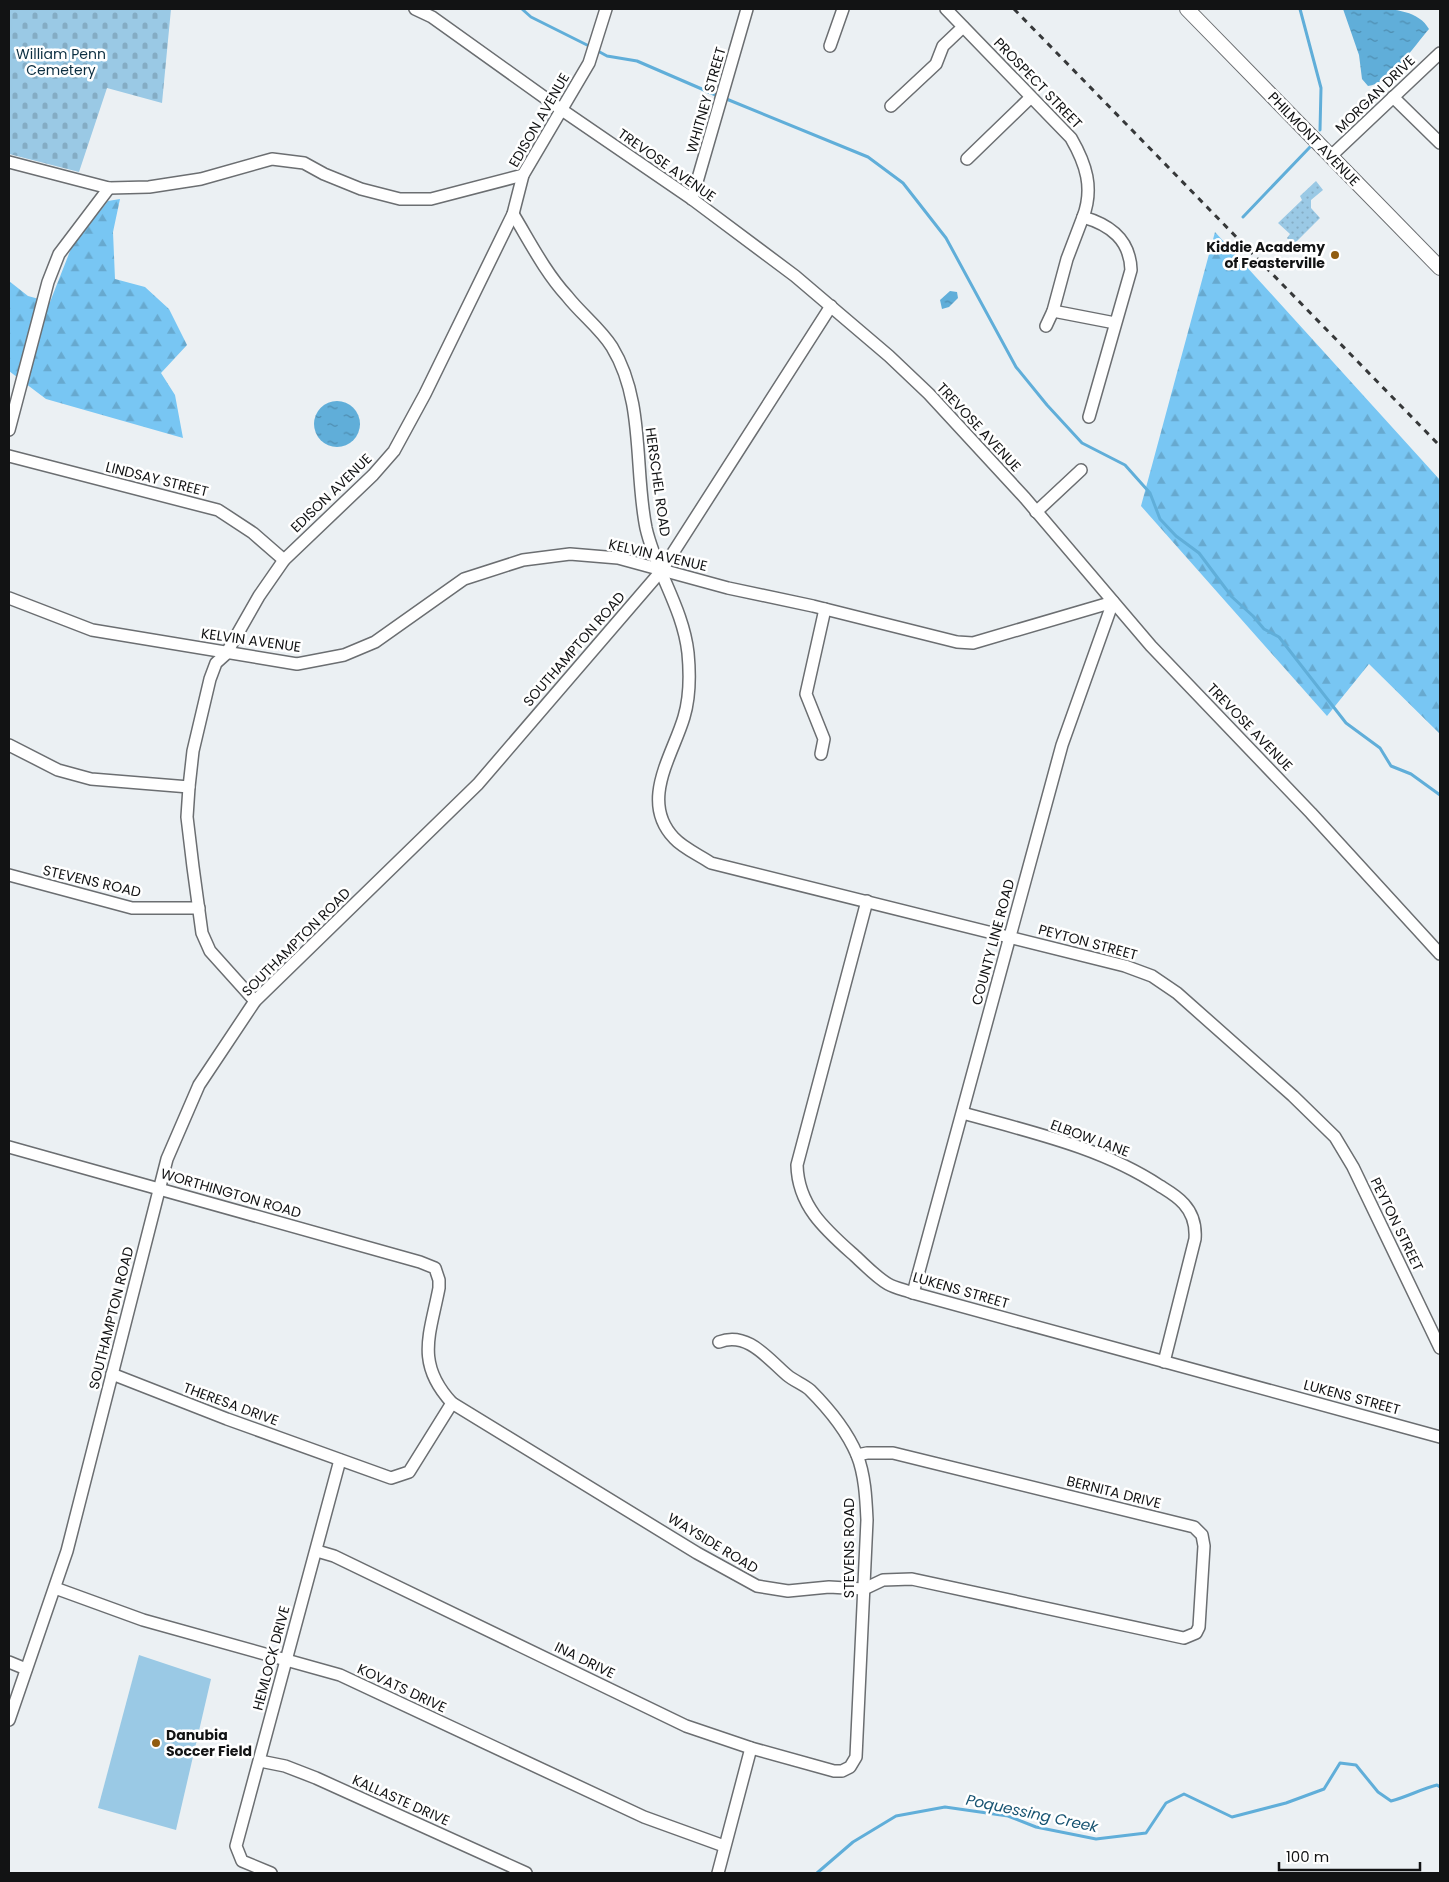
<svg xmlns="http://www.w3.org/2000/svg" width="1449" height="1882" viewBox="0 0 1449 1882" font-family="Poppins,sans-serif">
<defs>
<pattern id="forest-firs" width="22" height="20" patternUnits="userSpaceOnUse" patternTransform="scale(1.25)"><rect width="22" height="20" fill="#78c6f3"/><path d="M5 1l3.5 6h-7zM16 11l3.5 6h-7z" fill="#67a9cf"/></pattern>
<pattern id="cemetery-stones" width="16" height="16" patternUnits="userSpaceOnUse" patternTransform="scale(1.25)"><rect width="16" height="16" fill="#9ac9e5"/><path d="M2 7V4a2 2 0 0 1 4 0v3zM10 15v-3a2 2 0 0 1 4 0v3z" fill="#84acc4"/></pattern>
<pattern id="park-dots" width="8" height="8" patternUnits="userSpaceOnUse" patternTransform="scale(1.25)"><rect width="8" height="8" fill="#9ac9e5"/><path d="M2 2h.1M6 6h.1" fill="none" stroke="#84acc4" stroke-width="1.8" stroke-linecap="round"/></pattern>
<pattern id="water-ripples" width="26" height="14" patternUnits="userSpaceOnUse" patternTransform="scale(1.25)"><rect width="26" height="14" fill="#60aed9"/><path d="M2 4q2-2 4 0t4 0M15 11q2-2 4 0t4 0" fill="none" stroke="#4e8caf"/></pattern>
</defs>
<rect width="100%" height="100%" fill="#ebf0f3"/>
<g fill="url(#forest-firs)">
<polygon points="120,199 113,232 115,279 145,287 169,309 187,345 161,373 175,395 183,438 46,399 9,371 9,281 28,296 50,302 72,246 108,201"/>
<polygon points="1215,232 1440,480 1440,734 1369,664 1327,716 1141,506"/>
</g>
<polygon fill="url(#cemetery-stones)" points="9,9 171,9 162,103 107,88 79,172 9,154"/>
<polygon fill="url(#park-dots)" points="1316,181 1323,190 1311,200 1311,208 1320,218 1293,245 1287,238 1290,234 1278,223 1302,200 1300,196"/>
<polygon fill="#9ac9e5" points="139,1655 211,1679 176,1830 98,1808"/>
<g fill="url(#water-ripples)">
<path d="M1343,9C1369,9 1415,3 1429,29C1415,45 1389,84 1368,86L1362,79L1359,55Z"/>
<polygon points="950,291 957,292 958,298 949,307 942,309 940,300"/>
<circle cx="337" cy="424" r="23"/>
</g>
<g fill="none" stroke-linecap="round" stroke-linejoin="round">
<g stroke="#60aed9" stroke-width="3">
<polyline points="522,9 531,17 591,47"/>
<polyline points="1300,9 1321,88 1320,130"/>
<polyline points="596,50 607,56 637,61 718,96"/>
<polyline points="724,98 868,157 903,183 946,238 1016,367 1047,405 1082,443 1125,465 1150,493 1160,519 1176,536 1199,553 1232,597 1253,616 1264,629 1279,637 1346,723 1380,748 1391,766 1411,774 1440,795"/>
<polyline points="1243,217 1310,147"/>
<path d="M817,1873L853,1842L896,1816L945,1807L1008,1816L1036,1827L1096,1839L1146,1833L1166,1803L1184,1794L1232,1817L1286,1803L1324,1789L1340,1763L1356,1765L1378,1792L1391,1801C1407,1797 1421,1789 1437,1785L1440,1787"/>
</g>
<g stroke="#6b6e71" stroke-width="14">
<g id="minor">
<polyline points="415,9 432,17 562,110 692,199 795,276 889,356 929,394 1025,498 1151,646 1311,813 1440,954"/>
<path d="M946,9L1071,138C1086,164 1094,188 1083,217C1111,225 1130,240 1131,270L1089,417"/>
<polyline points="830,46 843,9"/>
<polyline points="1393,97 1440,143"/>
<polyline points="891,106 936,64 943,46 963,27"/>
<polyline points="1331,156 1440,53"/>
<polyline points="967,159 1030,98"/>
<polyline points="9,162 109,188 149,187 201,179 272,159 304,163 324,174 361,189 400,199 431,199 523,175"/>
<polyline points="692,199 747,9"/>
<path d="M513,214C530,242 545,272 567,296C581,314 600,328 612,347C645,401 634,469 646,528C656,572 683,608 688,653C690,674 690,697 684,717C673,755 639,801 674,838C683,848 699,855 711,863L1125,966L1152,976L1177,993L1293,1096L1335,1137L1353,1167L1440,1348"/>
<polyline points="1053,311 1115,323"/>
<polyline points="1046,326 1053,311 1067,259 1083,217"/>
<polyline points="9,430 48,282 59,254 109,188"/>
<polyline points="9,456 218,510 253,533 284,560"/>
<polyline points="1036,512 1081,470"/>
<polyline points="9,598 92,630 297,664 344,655 375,642 464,579 523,560 570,554 618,558 728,588 813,606 957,642 973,643 1113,602"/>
<polyline points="9,745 58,770 91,779 189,787"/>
<polyline points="821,754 824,739 806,694 825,609"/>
<polyline points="9,875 132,908 199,908"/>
<path d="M867,901L797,1165C798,1207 827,1231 855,1256C865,1265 876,1277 888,1284C895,1288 905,1290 913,1293L1440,1437"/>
<polyline points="255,1001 210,951 202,933 193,867 187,817 189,787 193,751 210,679 216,663 226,654 259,596 284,560 373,475 394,451 425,394 513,214 523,175 589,63 606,9"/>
<path d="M963,1113C1030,1132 1101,1147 1160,1186C1168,1191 1177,1196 1184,1204C1193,1214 1196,1226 1195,1239L1164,1362"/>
<path d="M9,1147L420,1262L435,1268L439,1280V1288C430,1335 415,1363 452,1403L697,1553L757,1586L788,1591L829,1587L864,1589L883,1580L912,1579L1184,1638L1196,1633L1199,1627L1204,1546L1202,1535L1194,1527L893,1453H867L857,1455"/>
<polyline points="913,1293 1062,745 1113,602"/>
<polyline points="112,1374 227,1419 391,1478 409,1472 452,1403"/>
<path d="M317,1551L334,1556L686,1726L751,1748L834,1771H842L850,1767L856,1757L867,1520C866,1499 865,1475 857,1455C847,1431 828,1408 810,1390C803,1384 794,1381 787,1375C768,1359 748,1331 719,1342"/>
<polyline points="55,1588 143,1620 340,1675 644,1817 724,1846"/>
<polyline points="9,1662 26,1669"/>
<polyline points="9,1720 67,1551 167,1159 199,1085 255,1001 478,784 662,570 831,306"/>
<polyline points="260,1761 285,1766 316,1778 526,1873"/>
<polyline points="271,1873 242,1861 236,1846 340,1460"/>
<polyline points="718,1873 751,1748"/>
</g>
</g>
<g stroke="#6b6e71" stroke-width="16">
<polyline id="major" points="1187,9 1440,268"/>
</g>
<use href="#minor" stroke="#fff" stroke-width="11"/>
<use href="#major" stroke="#fff" stroke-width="14"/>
<polyline stroke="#363839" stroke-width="3" stroke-dasharray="6 6" stroke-linecap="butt" points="1014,9 1440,446"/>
</g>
<g fill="#915c10" stroke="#fff" stroke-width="2">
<circle cx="1335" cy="255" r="5"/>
<circle cx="156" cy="1743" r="5"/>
</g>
<g text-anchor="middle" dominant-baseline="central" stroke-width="5" stroke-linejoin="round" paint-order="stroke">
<g font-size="14" fill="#0c2f42" stroke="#fff">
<text x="61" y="54">William Penn<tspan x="61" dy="16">Cemetery</tspan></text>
</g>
<g font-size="14" fill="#121314" stroke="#fff">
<text transform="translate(1038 83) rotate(46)">PROSPECT STREET</text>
<text transform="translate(1375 94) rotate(-44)">MORGAN DRIVE</text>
<text transform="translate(706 100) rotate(-74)">WHITNEY STREET</text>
<text transform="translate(539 120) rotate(-60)">EDISON AVENUE</text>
<text transform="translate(1314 139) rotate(46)">PHILMONT AVENUE</text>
<text transform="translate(667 165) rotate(35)">TREVOSE AVENUE</text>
<text transform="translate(979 427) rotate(47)">TREVOSE AVENUE</text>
<text transform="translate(157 479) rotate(14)">LINDSAY STREET</text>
<text transform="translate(658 482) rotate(82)">HERSCHEL ROAD</text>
<text transform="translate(331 493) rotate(-44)">EDISON AVENUE</text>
<text transform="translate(658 555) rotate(13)">KELVIN AVENUE</text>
<text transform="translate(251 640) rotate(8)">KELVIN AVENUE</text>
<text transform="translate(574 649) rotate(-49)">SOUTHAMPTON ROAD</text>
<text transform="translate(1250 727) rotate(46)">TREVOSE AVENUE</text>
<text transform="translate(92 881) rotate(13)">STEVENS ROAD</text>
<text transform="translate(296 942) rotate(-45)">SOUTHAMPTON ROAD</text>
<text transform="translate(993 942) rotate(-75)">COUNTY LINE ROAD</text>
<text transform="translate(1088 942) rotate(15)">PEYTON STREET</text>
<text transform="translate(1090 1138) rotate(20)">ELBOW LANE</text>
<text transform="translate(231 1193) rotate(16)">WORTHINGTON ROAD</text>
<text transform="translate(1397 1224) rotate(64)">PEYTON STREET</text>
<text transform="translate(961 1290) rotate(16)">LUKENS STREET</text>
<text transform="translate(111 1318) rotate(-76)">SOUTHAMPTON ROAD</text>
<text transform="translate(1352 1397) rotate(15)">LUKENS STREET</text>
<text transform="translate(231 1404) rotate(20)">THERESA DRIVE</text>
<text transform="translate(1114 1492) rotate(14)">BERNITA DRIVE</text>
<text transform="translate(713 1543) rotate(31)">WAYSIDE ROAD</text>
<text transform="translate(849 1548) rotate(-90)">STEVENS ROAD</text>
<text transform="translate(271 1658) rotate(-75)">HEMLOCK DRIVE</text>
<text transform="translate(585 1660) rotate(26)">INA DRIVE</text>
<text transform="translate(402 1688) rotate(25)">KOVATS DRIVE</text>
<text transform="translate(401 1800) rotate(24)">KALLASTE DRIVE</text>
</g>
<g font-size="14" font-weight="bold" fill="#121314" stroke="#fff" text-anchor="end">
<text x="1325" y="247">Kiddie Academy<tspan x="1325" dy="16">of Feasterville</tspan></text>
<text x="166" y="1735" text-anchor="start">Danubia<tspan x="166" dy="16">Soccer Field</tspan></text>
</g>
<g font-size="15" font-style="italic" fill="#175371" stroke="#fff">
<text transform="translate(1032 1813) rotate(12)">Poquessing Creek</text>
</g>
</g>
<rect width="1449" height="1882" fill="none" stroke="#121314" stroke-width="20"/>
<path d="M1279 1862v8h141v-8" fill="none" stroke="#121314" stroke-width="2.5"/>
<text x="1286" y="1862" font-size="15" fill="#121314" stroke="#ffffff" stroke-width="4" paint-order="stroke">100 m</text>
</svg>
